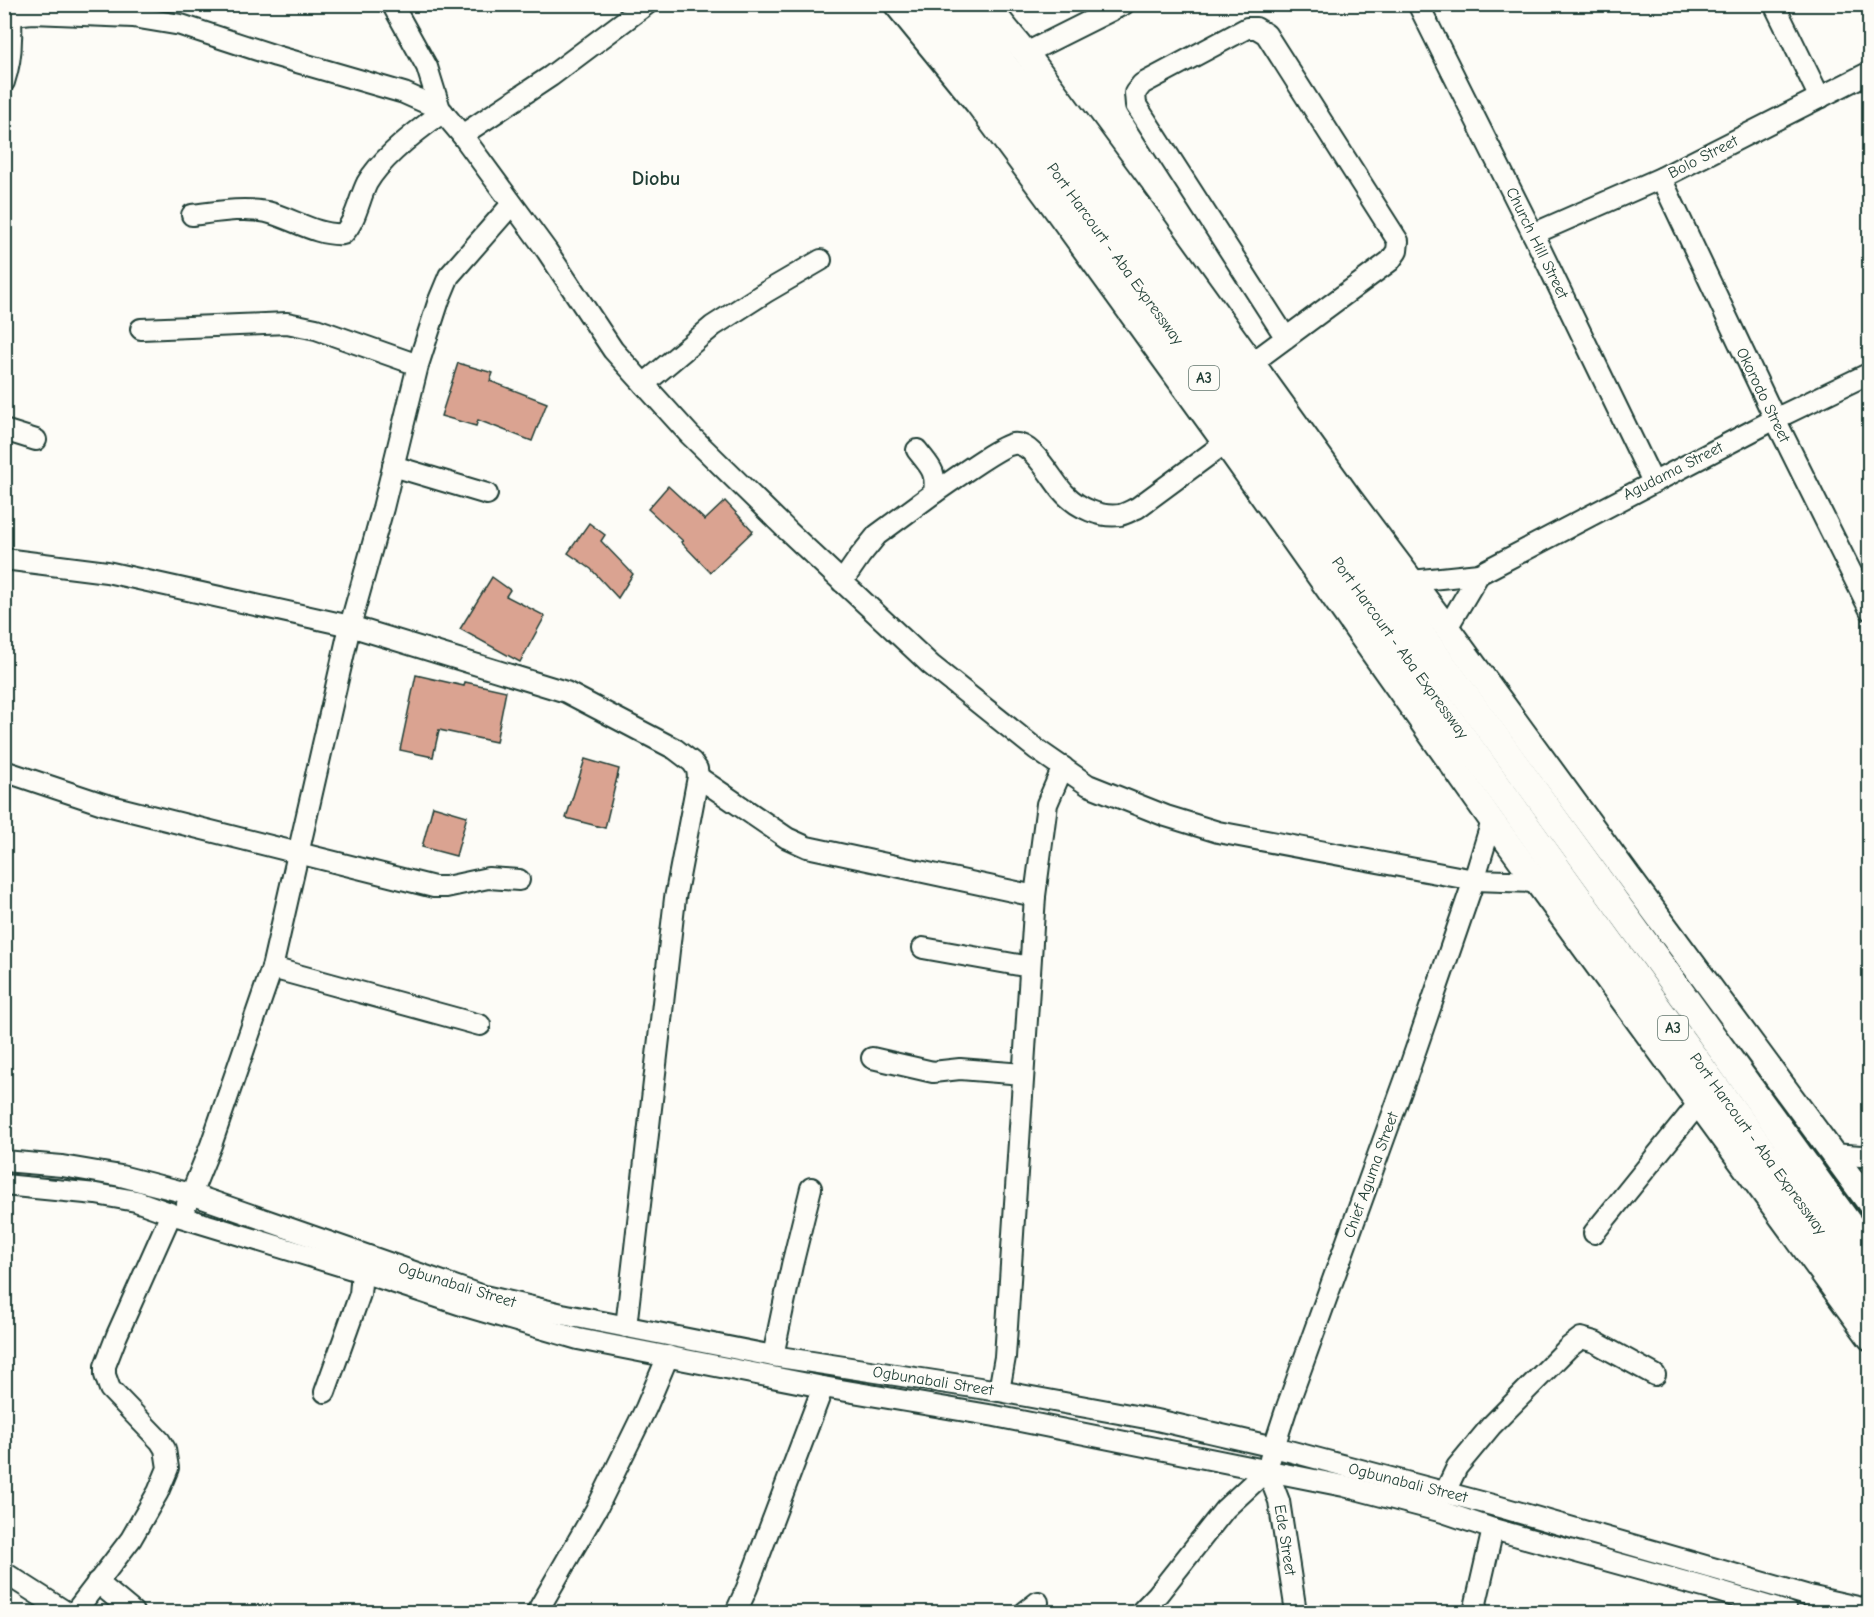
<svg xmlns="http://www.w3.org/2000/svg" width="1874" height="1617" viewBox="0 0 1874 1617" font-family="'Comic Neue',sans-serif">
<rect width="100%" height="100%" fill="#fdfcf7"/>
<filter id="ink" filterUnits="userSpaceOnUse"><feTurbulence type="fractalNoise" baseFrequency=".0167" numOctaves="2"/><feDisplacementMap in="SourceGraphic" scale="12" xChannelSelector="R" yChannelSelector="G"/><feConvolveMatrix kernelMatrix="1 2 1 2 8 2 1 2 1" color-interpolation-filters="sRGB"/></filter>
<g filter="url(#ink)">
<g fill="#daa391" stroke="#1f3d34" stroke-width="1.5">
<polygon points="458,363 493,373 490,381 547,403 532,441 478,420 476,426 441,416"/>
<polygon points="668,486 705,520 725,501 753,531 710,572 681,542 683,541 648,509"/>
<polygon points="589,523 605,535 601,541 633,574 618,598 591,569 568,553"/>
<polygon points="492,577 510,590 506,596 545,616 520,662 460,629"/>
<polygon points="416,675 464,686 465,682 506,691 496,742 439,730 433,757 400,750"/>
<polygon points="585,759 619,769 605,828 566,818"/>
<polygon points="433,806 467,816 456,856 422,847"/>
</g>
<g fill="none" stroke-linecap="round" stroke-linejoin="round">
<g stroke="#1f3d34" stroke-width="24">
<g id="minor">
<polyline points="392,4 427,67 440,109 462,135 547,251 613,350 689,434 788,531 931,665 1036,749 1088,785 1166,816 1218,832 1474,880 1537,882"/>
<polyline points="1418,4 1533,234 1653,482"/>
<polyline points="1774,4 1820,98"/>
<polyline points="4,16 32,13 133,17 181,25 276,56 404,93 440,109"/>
<polyline points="1026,53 1124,4"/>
<path d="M4,82C9,67 11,54 11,39C12,27 10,16 12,4"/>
<polyline points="462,135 551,76 647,4"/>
<polyline points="1661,178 1775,419 1870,610"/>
<path d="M192,215C216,212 243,207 267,212C291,218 317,236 343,234C356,221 359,199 367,183C382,157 419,129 443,112"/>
<polyline points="1533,234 1661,178 1870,72"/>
<polyline points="141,329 287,323 316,329 418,365"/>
<polyline points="1252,363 1390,261 1397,251 1398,241 1266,34 1256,28 1247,28 1142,84 1135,93 1136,105 1286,338"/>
<polyline points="644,384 713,326 766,292 821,260"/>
<polyline points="4,430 36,440"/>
<polyline points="393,466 487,494"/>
<path d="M934,493C949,483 999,446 1013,444C1033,441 1052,481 1065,494C1078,508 1101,518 1120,515C1125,514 1132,510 1137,508L1225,443"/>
<polyline points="4,559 107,572 350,626 566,692 675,749 692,762 697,769 698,777 675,898 626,1327"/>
<polyline points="1412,581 1479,574 1775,419 1870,373"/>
<path d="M842,582L860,556L877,535L934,493C937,471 930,467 917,450"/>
<polyline points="1447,628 1479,574"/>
<polyline points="4,771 103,804 434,887 446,887 488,878 519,880"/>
<polyline points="698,777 787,838 807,847 1035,896"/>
<polyline points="923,948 1030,967"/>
<polyline points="272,968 480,1025"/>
<polyline points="872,1058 933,1072 960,1069 1023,1074"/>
<polyline points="1832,1154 1861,1156 1870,1155"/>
<polyline points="4,1161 62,1166 121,1176 191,1194 480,1295 562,1314 773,1356 999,1391 1157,1420 1274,1447 1500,1507 1813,1597 1862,1608 1870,1608"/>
<polyline points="4,1185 96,1194 136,1201 181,1217 362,1272 468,1307 578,1339 823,1387 995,1416 1344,1486 1443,1512 1493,1529 1707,1588 1787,1612"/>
<polyline points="187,1204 211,1145 272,968 350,626 383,508 418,365 439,300 449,276 512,204"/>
<polyline points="1594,1233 1698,1104"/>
<polyline points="773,1356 792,1265 811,1188"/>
<polyline points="999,1391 1005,1357 1035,896 1047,804 1063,767"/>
<polyline points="325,1392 360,1294 362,1272"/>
<polyline points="1270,1459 1287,1407 1407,1075 1474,880 1492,821"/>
<polyline points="1267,1470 1279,1501 1296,1612"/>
<polyline points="1445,1492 1457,1467 1491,1426 1568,1348 1581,1338 1595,1342 1655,1375"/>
<polyline points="8,1575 66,1612"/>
<polyline points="97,1582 133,1612"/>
<polyline points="75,1612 131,1539 158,1492 168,1468 165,1449 160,1441 110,1389 105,1375 105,1366 117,1335 171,1214"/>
<polyline points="537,1612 597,1508 646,1408 668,1356"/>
<polyline points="736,1612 747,1588 823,1387"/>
<polyline points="1025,1612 1038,1602"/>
<polyline points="1141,1612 1158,1594 1225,1509 1267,1470"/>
<polyline points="1474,1612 1493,1529"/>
</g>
</g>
<g stroke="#1f3d34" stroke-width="28">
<g id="major">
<polyline points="896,4 978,104 1047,197 1225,443 1492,821 1870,1338"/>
<polyline points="986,4 1026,53 1139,206 1350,499 1447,628 1628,876 1870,1204"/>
</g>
</g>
<g stroke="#1f3d34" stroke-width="32">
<g id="highway">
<polyline points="922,4 1010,112 1057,174 1660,1011 1870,1297"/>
<polyline points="955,4 980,34 1047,122 1497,739 1870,1254"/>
</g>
</g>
<use href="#minor" stroke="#fdfcf7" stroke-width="20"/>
<use href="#major" stroke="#fdfcf7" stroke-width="24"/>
<use href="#highway" stroke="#fdfcf7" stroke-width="27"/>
</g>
</g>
<g text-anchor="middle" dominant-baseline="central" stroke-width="4.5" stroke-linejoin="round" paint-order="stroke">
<g fill="#fdfcf7" stroke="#62766e" stroke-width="1.5">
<rect x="1189" y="366" width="30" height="24" rx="4.5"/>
<rect x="1658" y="1016" width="30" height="24" rx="4.5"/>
</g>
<g font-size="15" font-weight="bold" fill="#1f3d34">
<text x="1204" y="378">A3</text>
<text x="1673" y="1028">A3</text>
</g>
<g font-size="16" fill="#1f3d34" stroke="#fdfcf7">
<text transform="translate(1703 157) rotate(-27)">Bolo Street</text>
<text transform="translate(1537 243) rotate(64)">Church Hill Street</text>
<text transform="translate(1115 254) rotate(54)">Port Harcourt - Aba Expressway</text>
<text transform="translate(1763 395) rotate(64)">Okorodo Street</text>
<text transform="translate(1673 471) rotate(-27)">Agudama Street</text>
<text transform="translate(1400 648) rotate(54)">Port Harcourt - Aba Expressway</text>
<text transform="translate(1758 1144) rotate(54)">Port Harcourt - Aba Expressway</text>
<text transform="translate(1371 1175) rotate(-70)">Chief Aguma Street</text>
<text transform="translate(457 1285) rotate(17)">Ogbunabali Street</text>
<text transform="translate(933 1381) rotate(9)">Ogbunabali Street</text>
<text transform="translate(1408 1483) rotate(14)">Ogbunabali Street</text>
<text transform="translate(1285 1540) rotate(81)">Ede Street</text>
</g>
<g font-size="20" font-weight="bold" fill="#1f3d34" stroke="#fdfcf7">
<text x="656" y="178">Diobu</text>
</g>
</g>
<rect width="1874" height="1617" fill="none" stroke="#fdfcf7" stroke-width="24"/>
<rect x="12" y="12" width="1850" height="1593" fill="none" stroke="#1f3d34" stroke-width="2" filter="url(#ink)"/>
</svg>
